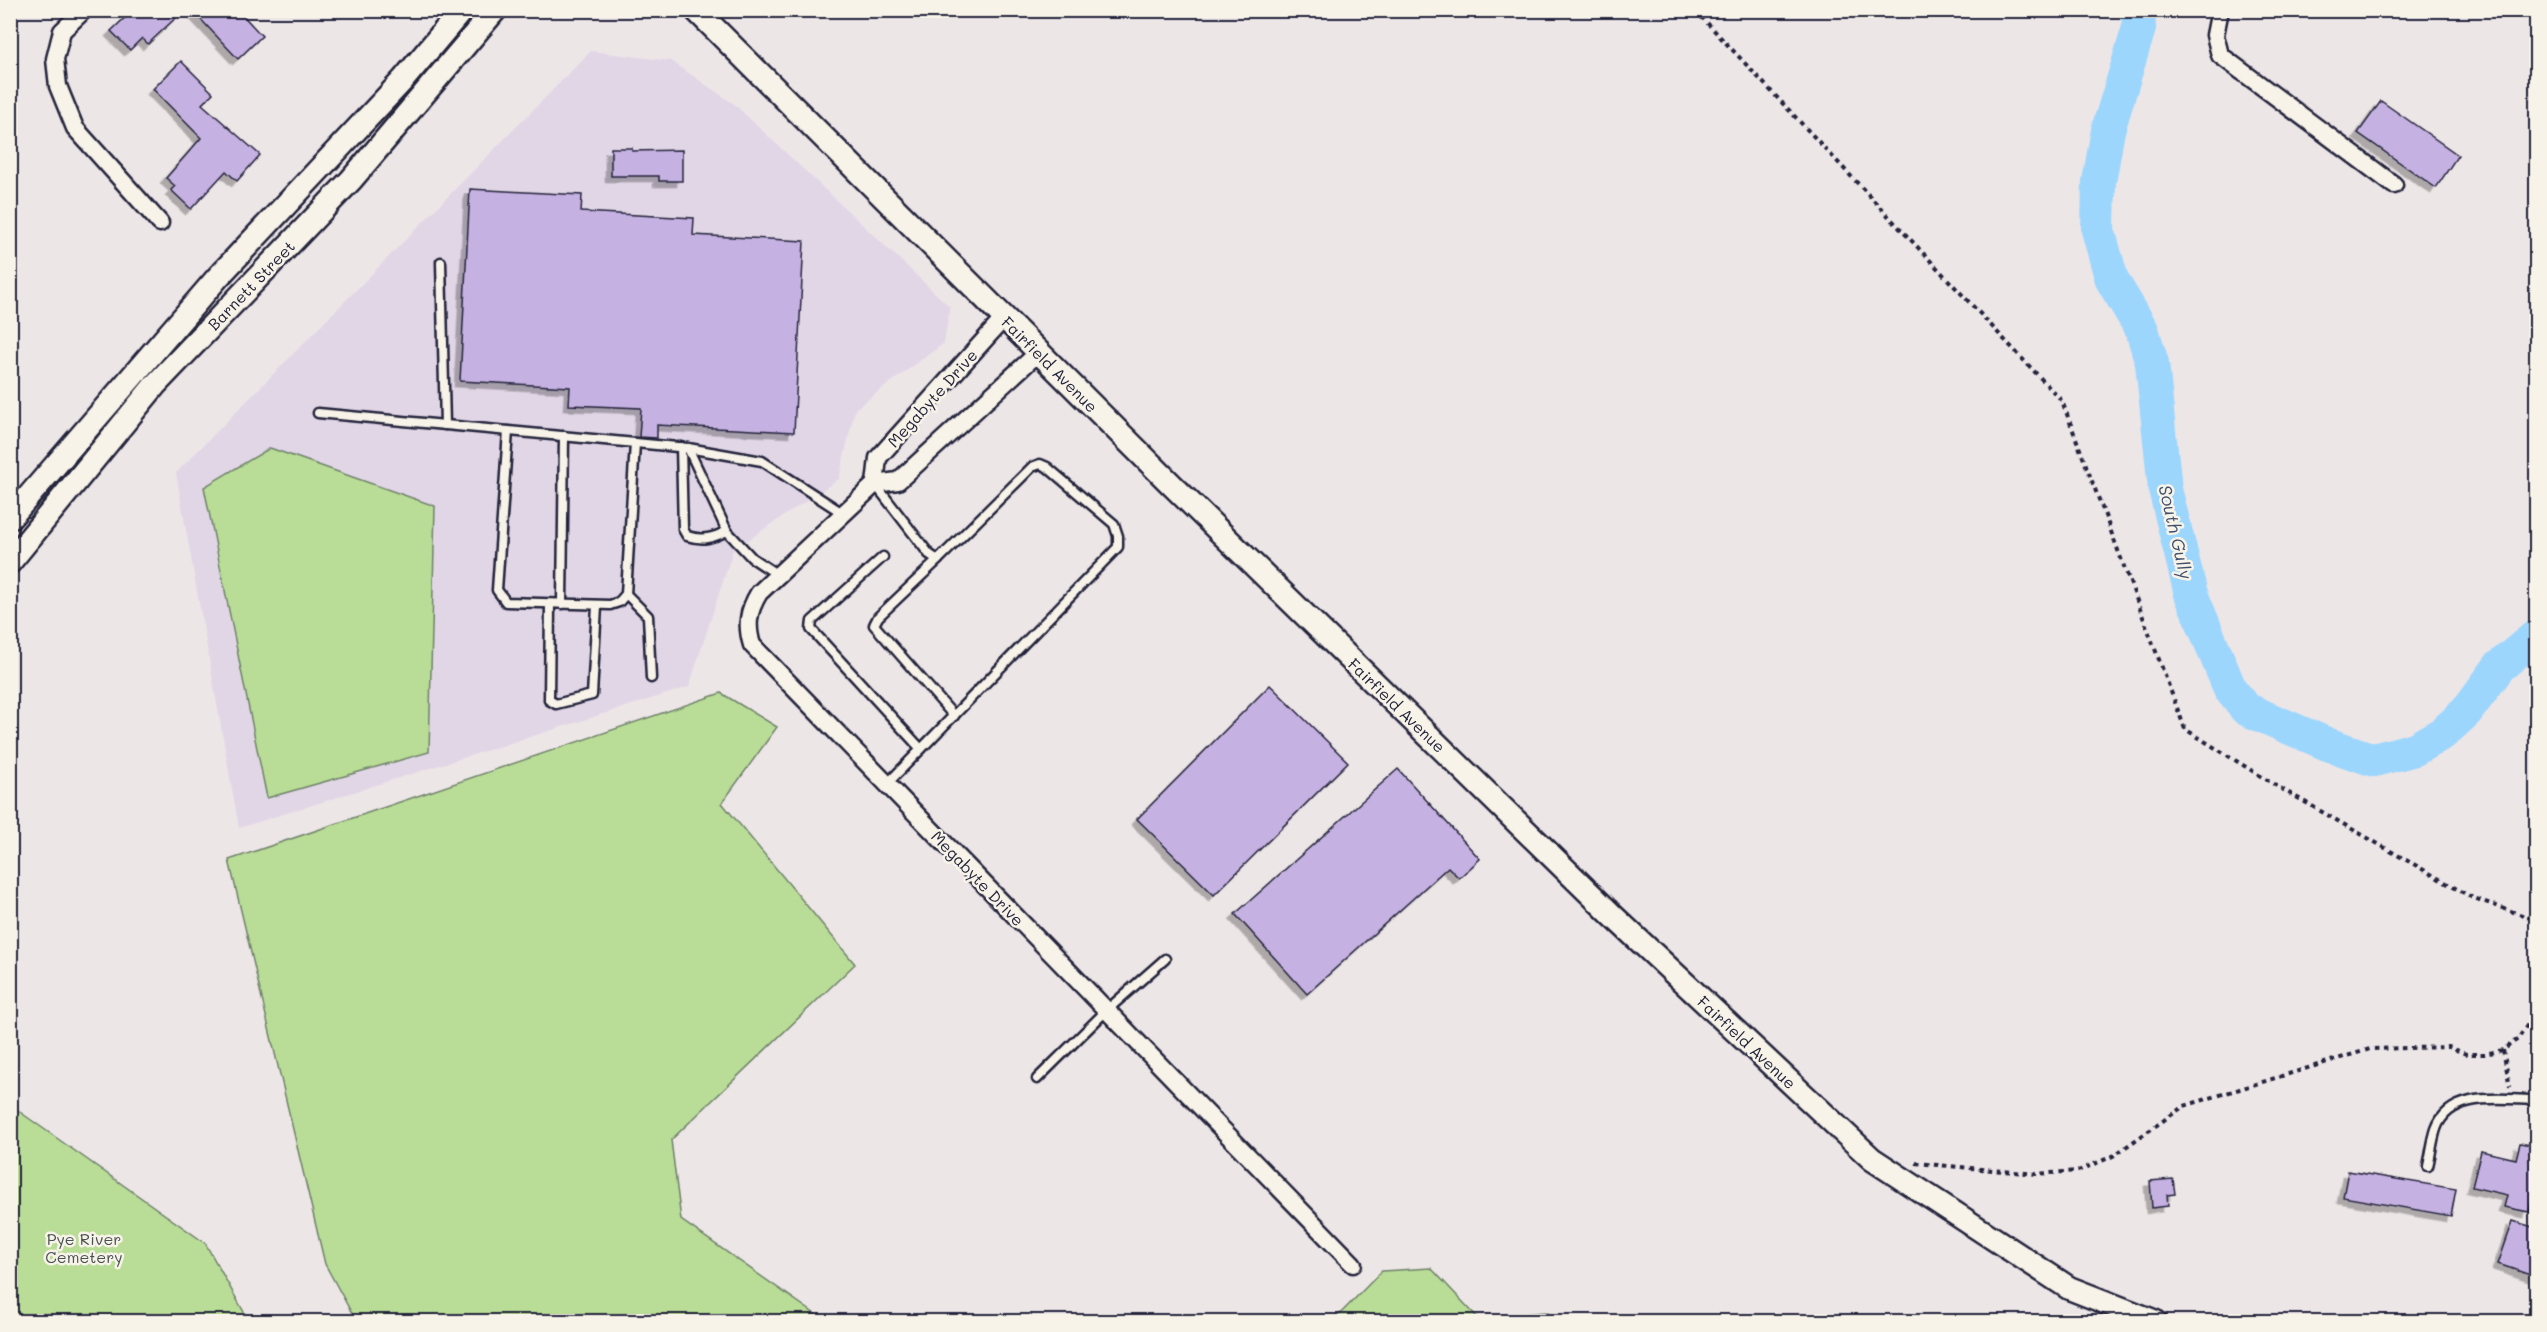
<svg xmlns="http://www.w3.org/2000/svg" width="2547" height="1332" viewBox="0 0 2547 1332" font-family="Mali,sans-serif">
<defs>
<filter id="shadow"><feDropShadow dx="-5.5" dy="5.5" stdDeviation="0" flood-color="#0004"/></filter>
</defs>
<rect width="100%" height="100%" fill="#ede6e7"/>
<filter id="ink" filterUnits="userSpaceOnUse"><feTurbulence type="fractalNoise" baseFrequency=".0167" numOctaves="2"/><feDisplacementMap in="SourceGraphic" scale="12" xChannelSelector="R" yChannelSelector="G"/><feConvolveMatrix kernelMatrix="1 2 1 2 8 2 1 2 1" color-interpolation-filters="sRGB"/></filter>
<g filter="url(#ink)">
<polygon fill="#e1d6e6" points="591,51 671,61 734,104 950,307 944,343 855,409 839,479 733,550 689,687 239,828 176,473"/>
<g fill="#b9dd97" stroke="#6e8069" stroke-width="1.5">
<polygon points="270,448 435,506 429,752 267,798 204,487"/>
<polygon points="721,693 777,727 722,803 855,964 671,1140 681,1220 825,1321 356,1321 325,1264 229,860"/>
<polygon points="10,1105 205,1243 249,1321 11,1321"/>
<polygon points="1431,1268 1478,1318 1545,1312 1564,1321 1333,1321 1382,1271"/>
</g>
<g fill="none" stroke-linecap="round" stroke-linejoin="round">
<polyline stroke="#9cd6fd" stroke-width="34" points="2138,10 2139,28 2108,130 2099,182 2098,230 2112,280 2142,330 2152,363 2165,489 2191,594 2230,689 2246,709 2327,744 2374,760 2415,749 2443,733 2466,712 2499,667 2536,636"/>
</g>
<g fill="#c6b2e2" stroke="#22223b" stroke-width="1.5" filter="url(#shadow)">
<polygon points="133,10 184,10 148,44 142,38 130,50 111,31"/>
<polygon points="192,10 238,10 262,36 238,59"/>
<polygon points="181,61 213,93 202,104 260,155 237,181 226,171 191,209 171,190 175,186 166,178 201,138 153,89"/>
<polygon points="2381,101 2458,155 2436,188 2358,133"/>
<polygon points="611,148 632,148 632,151 682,150 682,181 659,181 659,176 611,176"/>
<polygon points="470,189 582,195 581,212 694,218 693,235 804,241 794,432 657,425 657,438 639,437 641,408 569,405 570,387 460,381"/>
<polygon points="1270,685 1348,762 1214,895 1137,819"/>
<polygon points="1398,769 1480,859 1459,878 1448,867 1307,994 1235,914"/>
<polygon points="2520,1143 2536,1146 2536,1181 2529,1212 2504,1207 2507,1195 2472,1187 2481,1151 2516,1159"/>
<polygon points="2348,1171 2456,1189 2451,1216 2343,1197"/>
<polygon points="2173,1179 2175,1194 2167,1195 2168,1206 2152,1208 2150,1181"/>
<polygon points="2513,1221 2536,1228 2536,1277 2498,1264"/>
</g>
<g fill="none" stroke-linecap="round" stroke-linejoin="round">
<g stroke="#22223b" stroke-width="13">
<g id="lane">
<polyline points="441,262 445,425"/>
<polyline points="318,413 688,448 762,461 844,514"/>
<polyline points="508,431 497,590 506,602 610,605 619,602 626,594 635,443"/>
<path d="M681,447L683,529L687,536C703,541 713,538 727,531"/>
<polyline points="688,448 727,531 752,558 778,575"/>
<polyline points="875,484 929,554 938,560 1032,467 1040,464 1047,467 1114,524 1118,536 1118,547 887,784"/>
<polyline points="883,557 812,621 811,629 921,749"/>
<polyline points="938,560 878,617 874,625 954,716"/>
<polyline points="626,594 648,616 651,678"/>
<polyline points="550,604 549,700 556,704 592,695 597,606"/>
<polyline points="562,604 564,436"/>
<polyline points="1037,1079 1107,1010 1165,959"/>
<path d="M2428,1166C2431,1154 2432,1141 2436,1129C2450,1089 2505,1100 2536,1100"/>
</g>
</g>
<g stroke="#22223b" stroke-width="21">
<g id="street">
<polyline points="84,10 62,31 55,59 58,86 75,128 160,223"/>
<polyline points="2220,10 2215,35 2220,55 2394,185"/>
<path d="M1039,352L898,481L875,484L759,593C748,611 746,625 752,645L1353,1264"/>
<polyline points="875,484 878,458 1004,318"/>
</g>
</g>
<g stroke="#22223b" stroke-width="27">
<g id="secondary">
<polyline points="696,10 1172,485 1613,916 1872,1159 2069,1288 2156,1322"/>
<polyline points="10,518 218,277 403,80 462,10"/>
<polyline points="10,562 155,385 351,180 495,10"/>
</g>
</g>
<g stroke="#22223b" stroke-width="4" stroke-dasharray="4.5 4.5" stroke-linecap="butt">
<polyline points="1695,10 2062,401 2185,729 2275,785 2471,897 2536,920"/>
<polyline points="2503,1050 2510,1087"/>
<polyline points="1916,1163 2036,1174 2078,1171 2113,1156 2184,1106 2370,1049 2449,1047 2466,1054 2485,1054 2503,1050 2518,1039 2536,1012"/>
</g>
<use href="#lane" stroke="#f7f3e8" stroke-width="8"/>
<use href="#street" stroke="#f7f3e8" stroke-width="16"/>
<use href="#secondary" stroke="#f7f3e8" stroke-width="22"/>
</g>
</g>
<g text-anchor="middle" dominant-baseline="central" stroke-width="5" stroke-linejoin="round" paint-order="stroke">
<g font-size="16" fill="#22223b" stroke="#f7f3e8">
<text transform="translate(251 285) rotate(-46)">Barnett Street</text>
<text transform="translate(1050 364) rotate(45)">Fairfield Avenue</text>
<text transform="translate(932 398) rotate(-48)">Megabyte Drive</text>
<text transform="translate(1397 705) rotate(44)">Fairfield Avenue</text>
<text transform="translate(978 878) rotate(46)">Megabyte Drive</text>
<text transform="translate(1747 1042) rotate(43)">Fairfield Avenue</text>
</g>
<g font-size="16" fill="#485152" stroke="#f7f3e8">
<text x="84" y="1238">Pye River<tspan x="84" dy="18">Cemetery</tspan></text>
</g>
<g font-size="18" font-style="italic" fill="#404f6c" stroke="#f7f3e8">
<text transform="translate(2176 532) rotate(77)">South Gully</text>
</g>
</g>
<rect width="2547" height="1332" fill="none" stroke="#f7f3e8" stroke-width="36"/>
<rect x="18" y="18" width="2511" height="1296" fill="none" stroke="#22223b" stroke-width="2" filter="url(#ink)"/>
</svg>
